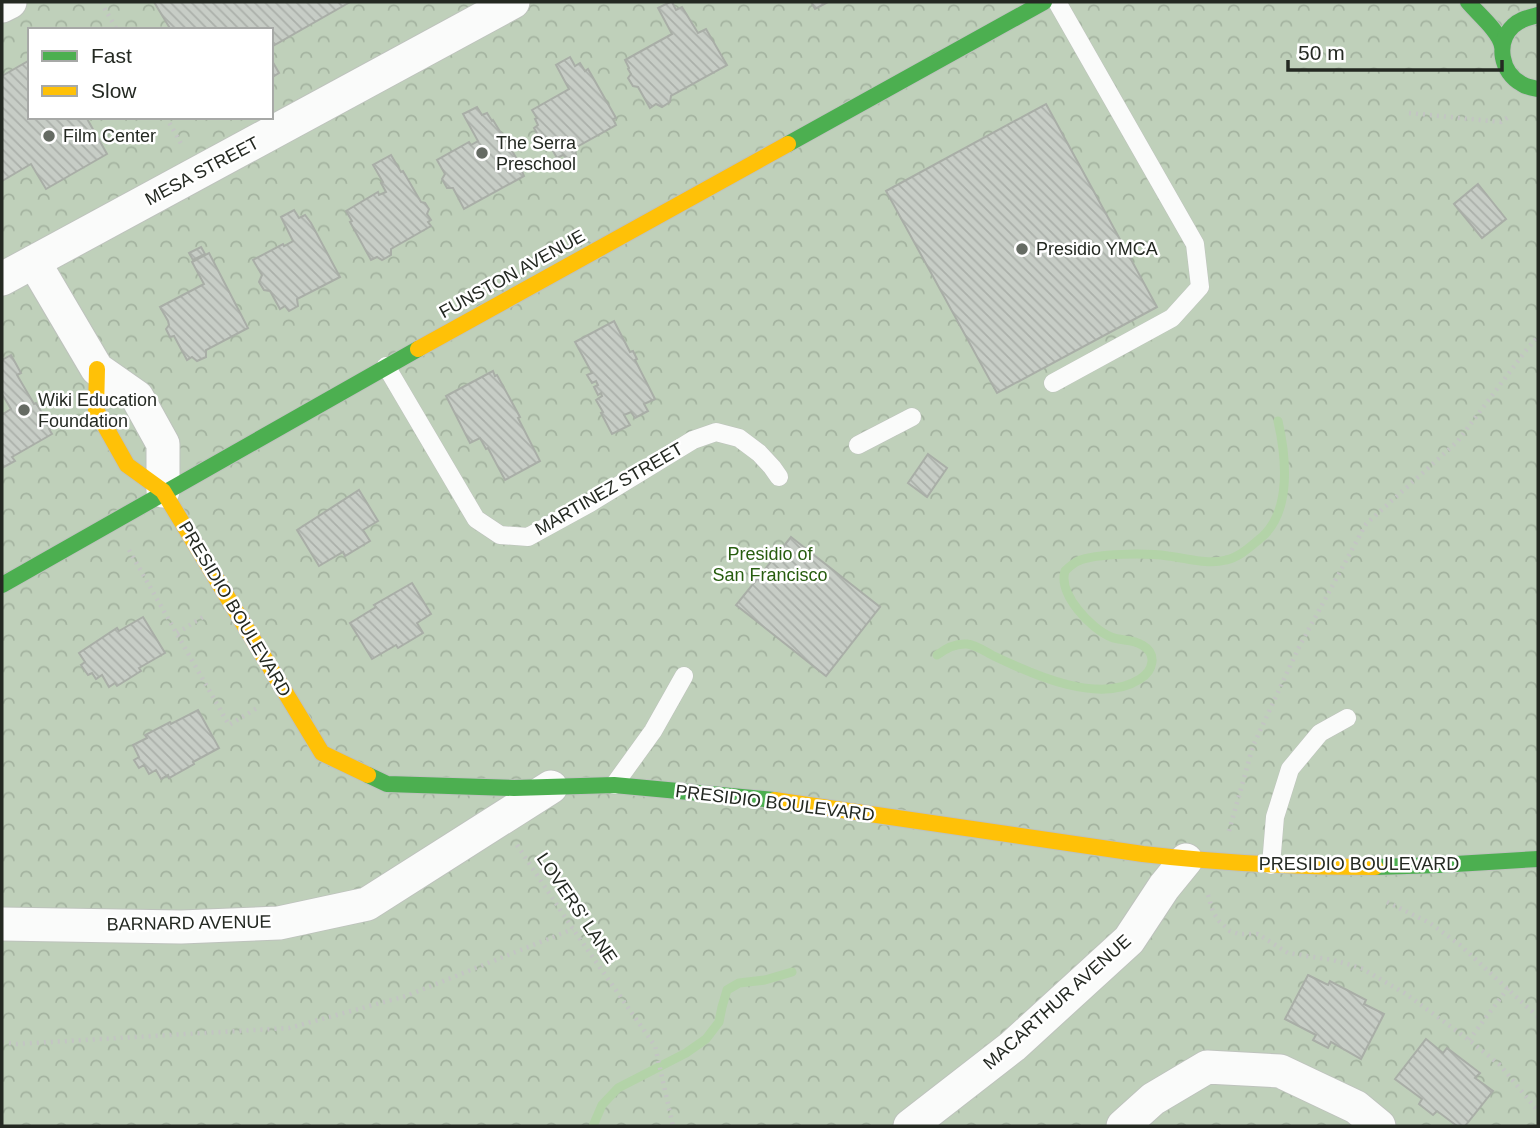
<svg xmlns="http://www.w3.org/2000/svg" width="1540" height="1128" viewBox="0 0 1540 1128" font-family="Helvetica,sans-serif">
<defs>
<pattern id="park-crowns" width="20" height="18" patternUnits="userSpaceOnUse" patternTransform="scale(1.75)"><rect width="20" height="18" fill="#bfd0ba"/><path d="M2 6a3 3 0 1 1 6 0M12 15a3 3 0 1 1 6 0" fill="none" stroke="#a4b3a0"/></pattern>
<pattern id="building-back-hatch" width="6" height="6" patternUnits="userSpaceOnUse" patternTransform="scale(1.75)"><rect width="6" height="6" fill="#c7cdc6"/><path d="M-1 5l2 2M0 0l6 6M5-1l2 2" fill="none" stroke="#abb0aa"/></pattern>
</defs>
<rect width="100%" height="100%" fill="#dee5dc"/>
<path fill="url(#park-crowns)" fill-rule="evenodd" d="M2,2H1538V1126H2ZM30,30H271V117H30Z"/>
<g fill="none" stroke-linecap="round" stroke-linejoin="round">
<g stroke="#b3d3a8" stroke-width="9">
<path d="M937,655C946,648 955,643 967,644C977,645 987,653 996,657C1034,675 1100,705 1140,679C1153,671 1158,654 1142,645C1133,639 1121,641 1111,637C1091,629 1058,594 1065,571C1069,567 1072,564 1078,561C1097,553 1147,553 1168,556C1187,558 1207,565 1226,560C1240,557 1251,546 1262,537C1292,510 1286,456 1278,421"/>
<polyline points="593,1126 602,1105 618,1088 686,1053 706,1039 719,1022 722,1007 727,990 739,983 765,980 792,972"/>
</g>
</g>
<g fill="url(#building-back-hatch)" stroke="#a9aea7" stroke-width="2">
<polygon points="154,2 350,2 271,47 271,30 171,30"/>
<polygon points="670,2 672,2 676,10 682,7 698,33 706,29 727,65 671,96 670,102 662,107 656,104 650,108 638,87 633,86 628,78 631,74 628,69 629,68 625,60 672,34 658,8"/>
<polygon points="811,2 828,2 815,9"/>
<polygon points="570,57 575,66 580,63 585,71 588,69 616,118 613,119 616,125 575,148 576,155 568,159 563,155 557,158 545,137 539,137 534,128 538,125 535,119 537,118 532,110 569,89 556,65"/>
<polygon points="271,59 279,73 271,78"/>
<polygon points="30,60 30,117 86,117 107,154 46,189 31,164 2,181 2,76"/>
<polygon points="1046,104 1157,307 997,393 886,191"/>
<polygon points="477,107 482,115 487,113 492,121 493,120 523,169 521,169 524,176 464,209 453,188 447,188 442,179 445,174 437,160 469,142 471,145 478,141 463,114"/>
<polygon points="391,155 401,172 403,171 421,202 425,203 429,209 427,214 431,220 428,222 431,226 391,249 391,255 382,260 377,257 371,260 350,222 352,221 346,211 378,192 379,195 386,192 381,183 383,182 373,165"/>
<polygon points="1478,184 1506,219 1482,238 1454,204"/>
<polygon points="294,210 299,218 305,215 311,223 340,277 297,299 298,306 289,311 285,306 280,309 270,291 264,290 259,282 262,275 253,260 283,244 284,246 293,241 281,217"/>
<polygon points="201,247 205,254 193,260 189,253"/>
<polygon points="209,253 248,328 206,350 206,357 197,361 192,357 187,360 174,336 170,337 166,329 169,325 168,321 160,307 204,284 192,262"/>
<polygon points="614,321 630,352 633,351 637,359 635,360 655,399 644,404 648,411 635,418 631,412 624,415 630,425 612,434 601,413 603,412 596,400 602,396 601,393 598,395 594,387 598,385 596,381 592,383 587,375 592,373 575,342"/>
<polygon points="11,355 21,373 17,375 34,404 36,403 51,428 49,429 52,434 12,457 15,461 2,468 2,412 3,414 11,409 2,394 2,360"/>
<polygon points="493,371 495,376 497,375 520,417 518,418 540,461 505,480 488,448 486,449 480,438 470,443 446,396"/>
<polygon points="928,454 947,468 927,497 908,483"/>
<polygon points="359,490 378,521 363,530 370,541 345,556 343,552 319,566 297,530"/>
<polygon points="791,537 880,607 826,676 736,605"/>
<polygon points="412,583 431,614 417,623 423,633 398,648 396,645 372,659 350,623 376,607 374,605"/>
<polygon points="143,617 165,653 139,668 141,671 117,686 115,683 109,687 102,675 96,679 92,673 88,675 81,665 85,662 79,653 117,628 119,631"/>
<polygon points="198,710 219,748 193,762 194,764 169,778 168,775 161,779 156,770 149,774 144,765 139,768 134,760 139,757 133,745 147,738 145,735 170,722 171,724"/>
<polygon points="1308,975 1328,985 1330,981 1366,1000 1364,1004 1384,1014 1361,1059 1331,1042 1328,1048 1313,1040 1316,1035 1285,1019"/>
<polygon points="1426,1039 1443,1053 1447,1048 1480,1073 1475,1078 1493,1091 1465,1126 1457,1126 1437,1111 1433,1115 1419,1104 1422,1099 1395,1079"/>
</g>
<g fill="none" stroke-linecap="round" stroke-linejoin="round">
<g stroke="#bec3bd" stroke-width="19">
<g id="lane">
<polyline points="386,366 476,519 500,535 528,537 590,503 693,440 716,432 739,438 759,453 772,467 779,477"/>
<polyline points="1053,383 1172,318 1200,287 1195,244 1057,2"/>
<polyline points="858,445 912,417"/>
<polyline points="614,785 653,731 684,676"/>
<polyline points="1271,865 1275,817 1290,769 1320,733 1347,718"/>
</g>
</g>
<g stroke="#bec3bd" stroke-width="35">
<g id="street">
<polyline points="2,6 10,2"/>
<polyline points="34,262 97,369 137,397 163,444 163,491"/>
<polyline points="2,279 513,2"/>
<polyline points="2,924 181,927 279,923 367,904 551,787"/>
<polyline points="910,1126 1013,1046 1129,940 1164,887 1186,860"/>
<polyline points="1123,1126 1153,1099 1207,1067 1280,1071 1356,1107 1379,1126"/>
</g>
</g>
<g stroke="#bec3bd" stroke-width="18">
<g id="fast">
<path d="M1468,2C1478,14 1499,31 1502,46"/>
<path d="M1538,15C1528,18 1520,19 1513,26C1495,43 1501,73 1522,84C1526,87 1533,88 1538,89"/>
<polyline points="788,144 1044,2"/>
<polyline points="2,585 418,349"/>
<polyline points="368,775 387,784 514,788 614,785 774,800"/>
<polyline points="1375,867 1439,865 1538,859"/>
</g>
</g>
<g stroke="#bec3bd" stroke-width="18">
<g id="slow">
<polyline points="418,349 788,144"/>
<polyline points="97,369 96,410 127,465 163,491 322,753 368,775"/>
<path d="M774,800L1143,854C1220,863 1297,867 1375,867"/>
</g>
</g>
<g stroke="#c3c5c3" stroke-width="4.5" stroke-dasharray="2 5" stroke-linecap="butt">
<polyline points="101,2 117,30"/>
<polyline points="1409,113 1501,122 1511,115"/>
<polyline points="166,117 183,147"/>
<polyline points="129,550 229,725 257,708"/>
<polyline points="177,633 203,617"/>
<polyline points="1229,831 1253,746 1298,649 1366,524 1457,442 1527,349 1538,337"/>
<polyline points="517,845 573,929 655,1046 673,1126"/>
<polyline points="1208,895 1213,912 1219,921 1230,931 1239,934 1258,934 1288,953 1333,960 1361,968 1406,994 1469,1040 1500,1065 1538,1111"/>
<polyline points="1387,902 1430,923 1460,945 1538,1017"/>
<polyline points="1469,1040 1508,988"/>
<polyline points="2,1042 16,1044 289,1028 406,996 573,929"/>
</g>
<use href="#lane" stroke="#fafbfa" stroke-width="18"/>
<use href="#street" stroke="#fafbfa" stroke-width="33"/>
<use href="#fast" stroke="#4caf50" stroke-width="16"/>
<use href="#slow" stroke="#ffc107" stroke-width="16"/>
</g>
<g fill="#656b63" stroke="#fff" stroke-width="2.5">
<circle cx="49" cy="136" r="7"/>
<circle cx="482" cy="153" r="7"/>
<circle cx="1022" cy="249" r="7"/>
<circle cx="24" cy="410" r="7"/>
</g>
<g text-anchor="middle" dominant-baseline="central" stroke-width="5" stroke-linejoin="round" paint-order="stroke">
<g font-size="18" fill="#242922" stroke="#fff" text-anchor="start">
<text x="63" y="136">Film Center</text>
<text x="496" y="143">The Serra<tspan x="496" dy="21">Preschool</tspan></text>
<text x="1036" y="249">Presidio YMCA</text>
<text x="38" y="400">Wiki Education<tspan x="38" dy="21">Foundation</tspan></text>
</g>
<g font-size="18" fill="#242922" stroke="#fff">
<text transform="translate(202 171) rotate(-28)">MESA STREET</text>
<text transform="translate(512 274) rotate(-29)">FUNSTON AVENUE</text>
<text transform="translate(609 489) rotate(-30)">MARTINEZ STREET</text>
<text transform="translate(235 609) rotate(59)">PRESIDIO BOULEVARD</text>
<text transform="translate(775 803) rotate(7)">PRESIDIO BOULEVARD</text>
<text x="1359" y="864">PRESIDIO BOULEVARD</text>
<text transform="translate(577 908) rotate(56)">LOVERS' LANE</text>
<text transform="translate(189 923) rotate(-1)">BARNARD AVENUE</text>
<text transform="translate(1057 1002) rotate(-42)">MACARTHUR AVENUE</text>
</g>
<g font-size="18" fill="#275d0f" stroke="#fff">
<text x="770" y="554">Presidio of<tspan x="770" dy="21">San Francisco</tspan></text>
</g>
</g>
<rect width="1540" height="1128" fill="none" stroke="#242922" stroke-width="7"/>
<rect x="28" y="28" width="245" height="91" fill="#ffffff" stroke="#a7a9a7" stroke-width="2"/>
<rect x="42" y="51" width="35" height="10" fill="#4caf50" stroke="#a7a9a7" stroke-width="2"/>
<text x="91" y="63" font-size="21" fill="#242922">Fast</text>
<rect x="42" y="86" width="35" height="10" fill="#ffc107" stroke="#a7a9a7" stroke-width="2"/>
<text x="91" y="98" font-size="21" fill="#242922">Slow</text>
<path d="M1288 60v10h214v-10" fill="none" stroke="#242922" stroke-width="3.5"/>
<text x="1298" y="60" font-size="21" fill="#242922" stroke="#ffffff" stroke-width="5" paint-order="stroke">50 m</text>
</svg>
